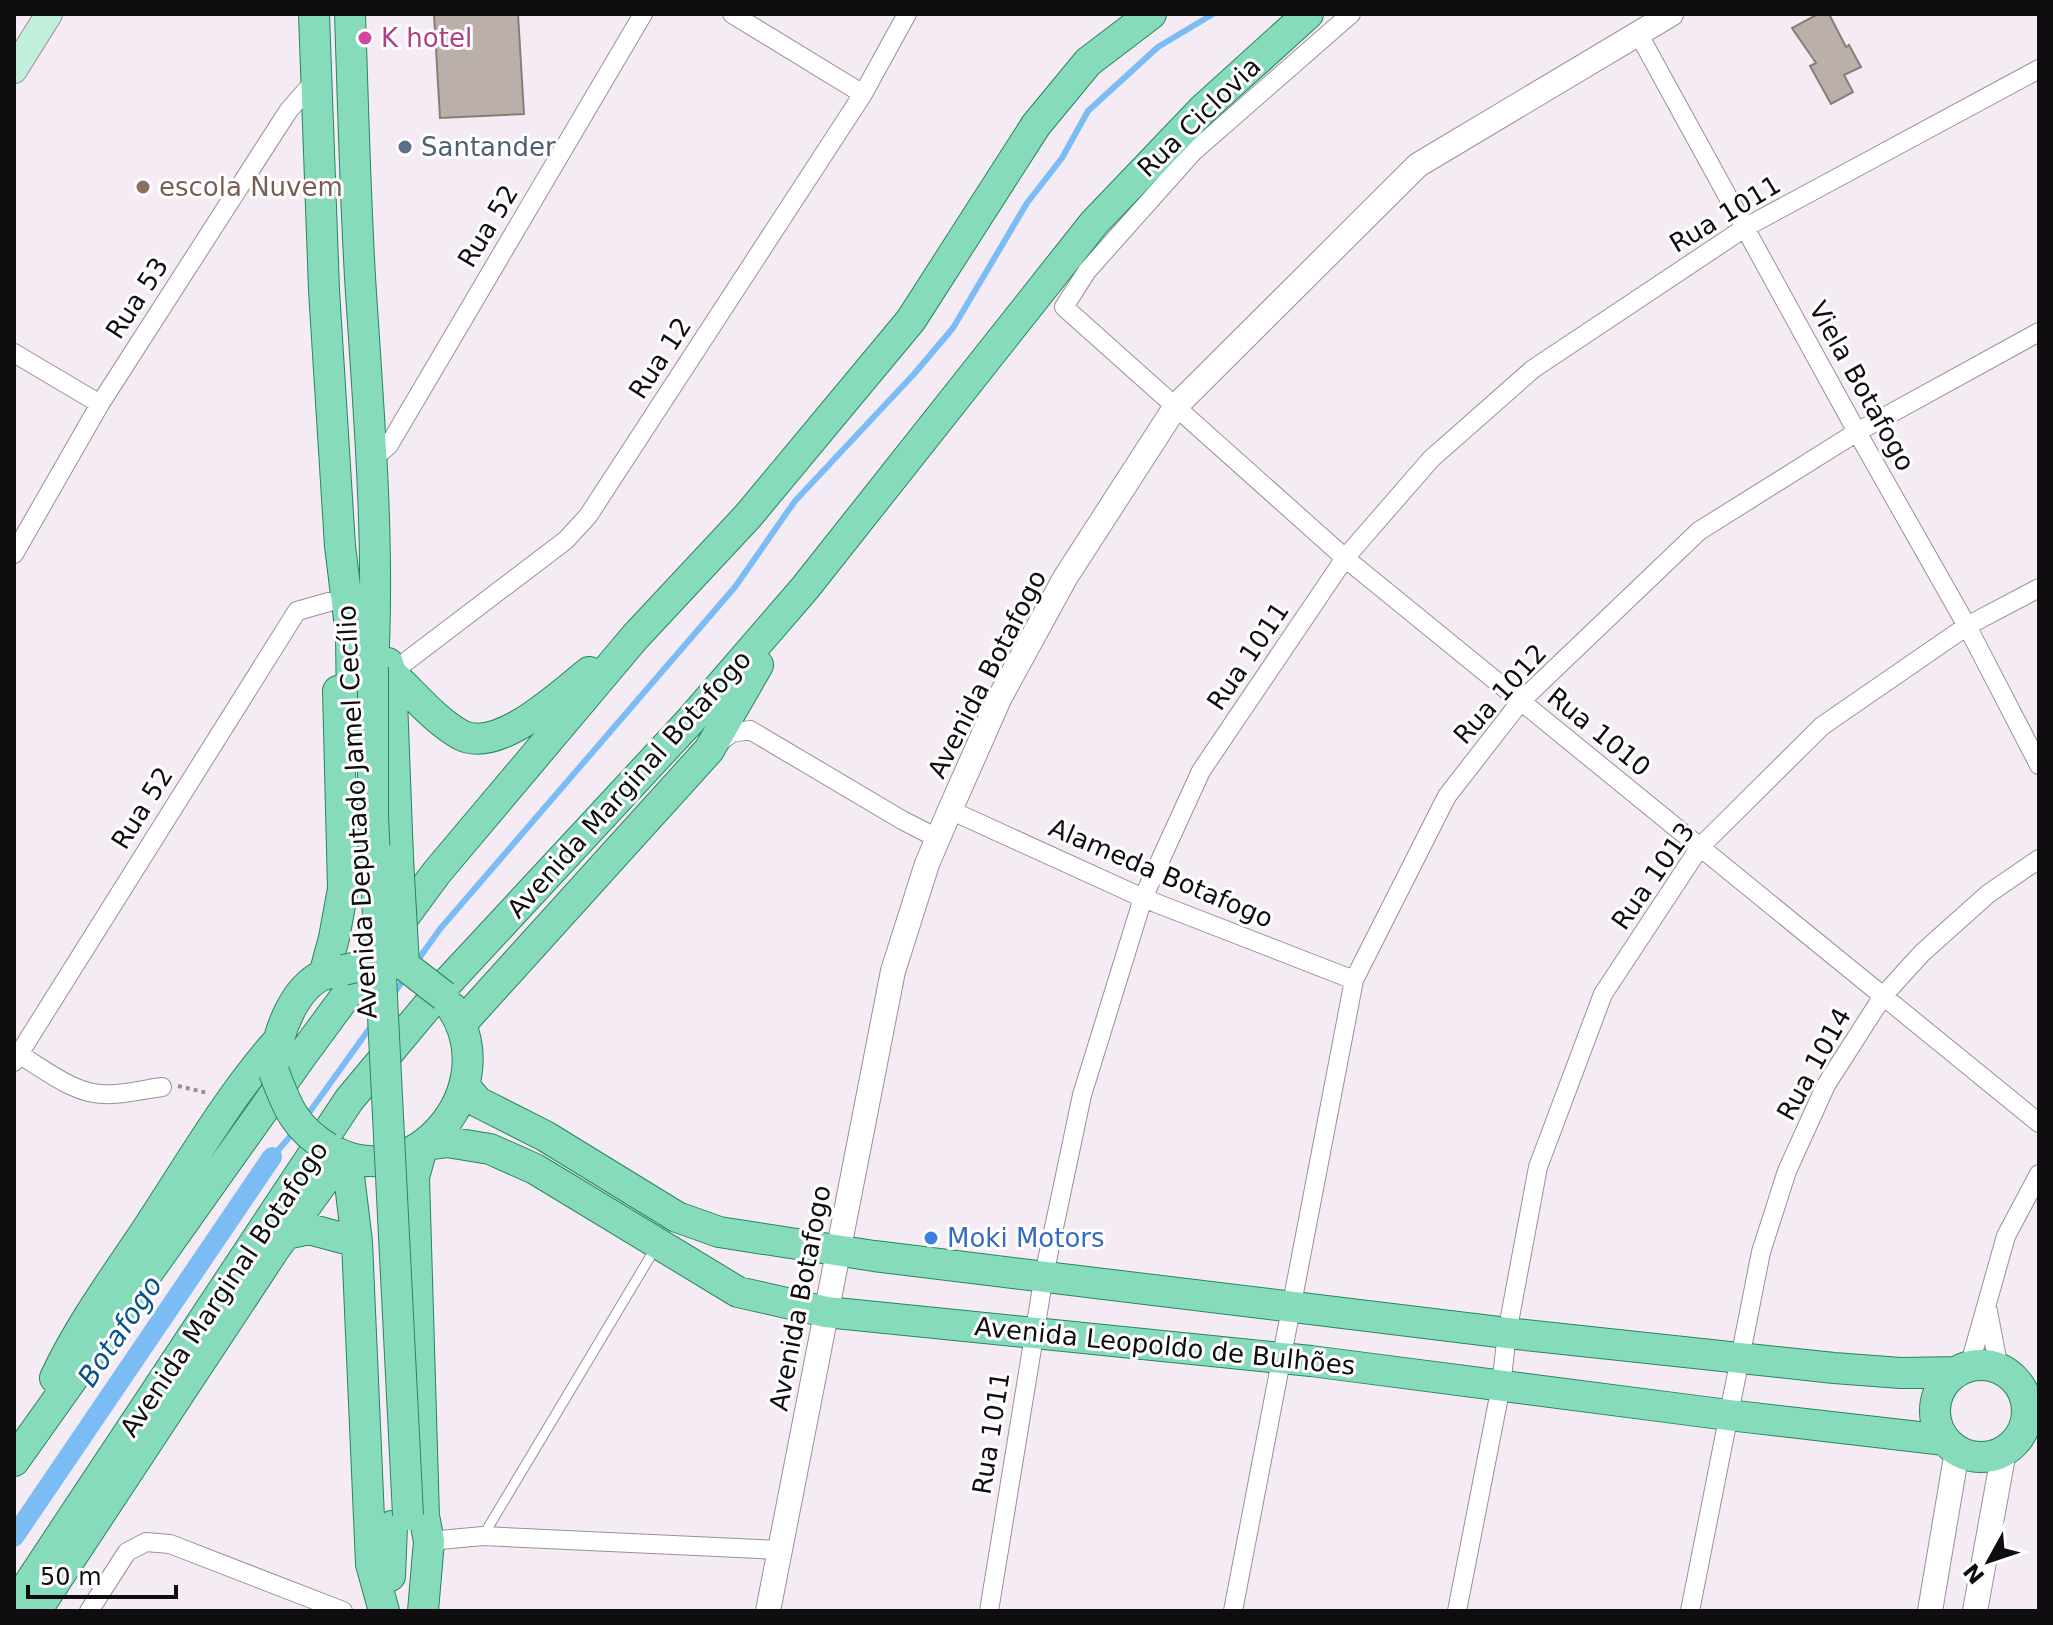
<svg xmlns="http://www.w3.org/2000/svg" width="2053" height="1625" font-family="'DejaVu Sans',sans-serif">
	<rect width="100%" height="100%" fill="#f4ebf5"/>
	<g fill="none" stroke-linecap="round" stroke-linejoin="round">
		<path stroke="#7cbcf5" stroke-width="6" d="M415 964 440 929 735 587 795 501 914 374 953 328 1027 203 1062 158 1088 111 1158 47 1213 14
			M392 996 406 976
			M306 1117 372 1025
			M272 1157 294 1132"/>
		<path stroke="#7cbcf5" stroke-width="20" d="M14 1537 272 1157"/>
	</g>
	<path fill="#baafa9" stroke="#887d77" stroke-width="2" d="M434 14H518L524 114 440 118Z
		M1818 14H1829L1846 47 1849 45 1861 67 1844 75 1853 92 1831 104 1810 66 1816 63 1792 28Z"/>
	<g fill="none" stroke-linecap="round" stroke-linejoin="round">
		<g stroke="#999099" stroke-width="11">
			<path id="service" d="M483 1536 656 1247"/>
		</g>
		<g stroke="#999099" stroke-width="20">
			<path id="minor" d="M732 14 863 94
				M1351 14 1193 152 1087 271 1064 307 1345 558 2039 1123
				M1638 33 1857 432 1967 626 2039 765
				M14 353 100 404
				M372 460 389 445 643 14
				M14 554 100 404 274 133 289 110 317 78
				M391 673 566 540 588 516 863 94 907 14
				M717 744 732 733 750 730 902 820 939 839
				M950 810 1143 898 1354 980
				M20 1055C42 1068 67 1088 93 1093 115 1097 140 1090 162 1087
				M14 1062 297 611 329 602
				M1988 1311 1999 1369
				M1969 1367 2006 1236 2039 1174
				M429 1541 483 1536 780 1550
				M89 1611 127 1552 146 1542 170 1544 343 1611
				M989 1611 1044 1275 1082 1095 1143 898 1201 771 1345 558 1431 459 1533 369 1746 227 2039 69
				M1233 1611 1354 980 1447 796 1521 701 1699 531 1857 432 2039 332
				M1457 1611 1501 1386 1507 1333 1538 1167 1603 994 1700 847 1822 726 1967 626 2039 588
				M1690 1611 1761 1252 1787 1171 1826 1085 1883 996 1922 953 1988 894 2039 859"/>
		</g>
		<g stroke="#999099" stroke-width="26">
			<path id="tertiary" d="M768 1611 893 971 927 864 950 810 1000 697 1065 578 1176 406 1418 165 1671 14
				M1930 1611 1957 1451
				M1975 1611 2004 1451"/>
		</g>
		<g stroke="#999099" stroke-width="28">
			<path id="secondary" d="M14 70 49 14"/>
		</g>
		<g stroke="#288561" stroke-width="32">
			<path id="primary" d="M314 14 324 290 340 546 351 635 352 715
				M350 14C353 102 355 189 360 277 368 406 380 537 373 667
				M388 663 391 673 398 858
				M391 673C413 693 434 720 461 735 499 754 561 694 589 672
				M324 975 334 938 343 889 338 691
				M462 1023 709 750 758 665
				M275 1063C277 1033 294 988 323 975 329 973 336 972 342 971
				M466 1088 478 1102 545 1136 677 1217 719 1232 874 1256 1507 1333 1834 1368 1901 1373 1957 1372
				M330 1149C413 1198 505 1088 452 1008
				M347 1159 357 1242 371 1564 384 1611
				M286 1234 309 1229 357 1242
				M1935 1411a46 46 0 1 1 92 0a46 46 0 1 1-92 0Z
				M55 1378C80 1324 118 1273 151 1223 191 1162 228 1098 276 1043
				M14 1461 303 1054 437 872 635 637 748 516 911 320 1036 125 1088 62 1151 14
				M390 1576 392 1526
				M14 1606 349 1100 445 985 690 721 805 588 1094 223 1203 109 1308 14
				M36 1611 274 1250 326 1178 347 1159
				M423 1611 429 1541 424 1516 414 1177 423 1145 447 1142 490 1149 535 1169 738 1292 826 1312 1311 1361 1728 1415 1945 1440"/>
		</g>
		<path stroke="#979198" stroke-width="4" stroke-dasharray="4 4" stroke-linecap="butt" d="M178 1086 208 1093"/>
		<use href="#service" stroke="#fff" stroke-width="9"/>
		<use href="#minor" stroke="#fff" stroke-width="18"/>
		<use href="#tertiary" stroke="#fff" stroke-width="24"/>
		<use href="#secondary" stroke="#c2eedc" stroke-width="26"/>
		<use href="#primary" stroke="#86dcba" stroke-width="30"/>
		<g stroke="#288561" stroke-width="32" stroke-linecap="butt">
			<path id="primary-bridge" d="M373 667V817L408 1515
				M398 858 404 965
				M344 970 385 960 404 965 444 996
				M274 1072C287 1107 295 1128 328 1148"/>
		</g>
		<use href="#primary-bridge" stroke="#86dcba" stroke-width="30"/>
	</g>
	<circle fill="#d1479c" stroke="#fff" stroke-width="3" cx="365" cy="38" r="8"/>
	<circle fill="#5c6f8a" stroke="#fff" stroke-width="3" cx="405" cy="147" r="8"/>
	<circle fill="#8d6e63" stroke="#fff" stroke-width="3" cx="143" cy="187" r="8"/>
	<circle fill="#3f7fe0" stroke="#fff" stroke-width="3" cx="931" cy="1238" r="8"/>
	<g text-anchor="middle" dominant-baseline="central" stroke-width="6" stroke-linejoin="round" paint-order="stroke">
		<g font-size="26" fill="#b23c85" stroke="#fff" text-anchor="start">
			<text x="381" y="38">K hotel</text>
		</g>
		<g font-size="26" fill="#100d10" stroke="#fff">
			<text transform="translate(1199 117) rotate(-44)">Rua Ciclovia</text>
			<text transform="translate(1725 214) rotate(-31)">Rua 1011</text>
			<text transform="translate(488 226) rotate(-59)">Rua 52</text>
			<text transform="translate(137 298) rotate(-57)">Rua 53</text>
			<text transform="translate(660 358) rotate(-57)">Rua 12</text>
			<text transform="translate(1862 386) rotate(61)">Viela Botafogo</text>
			<text transform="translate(1248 656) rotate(-56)">Rua 1011</text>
			<text transform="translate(987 674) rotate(-63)">Avenida Botafogo</text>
			<text transform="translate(1500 694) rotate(-48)">Rua 1012</text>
			<text transform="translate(1599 732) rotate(39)">Rua 1010</text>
			<text transform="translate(629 784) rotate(-48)">Avenida Marginal Botafogo</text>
			<text transform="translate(142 808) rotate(-58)">Rua 52</text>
			<text transform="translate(357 812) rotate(-93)">Avenida Deputado Jamel Cecílio</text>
			<text transform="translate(1161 873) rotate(23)">Alameda Botafogo</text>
			<text transform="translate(1653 876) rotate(-55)">Rua 1013</text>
			<text transform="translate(1814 1064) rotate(-61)">Rua 1014</text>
			<text transform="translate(224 1289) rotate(-56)">Avenida Marginal Botafogo</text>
			<text transform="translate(800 1298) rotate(-79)">Avenida Botafogo</text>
			<text transform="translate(1165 1346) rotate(6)">Avenida Leopoldo de Bulhões</text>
			<text transform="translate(991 1433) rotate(-81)">Rua 1011</text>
		</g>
		<g font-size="26" fill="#4e5e75" stroke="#fff" text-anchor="start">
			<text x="421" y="147">Santander</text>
		</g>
		<g font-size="26" fill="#785e54" stroke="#fff" text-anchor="start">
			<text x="159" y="187">escola Nuvem</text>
		</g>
		<g font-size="26" fill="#366cbe" stroke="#fff" text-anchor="start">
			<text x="947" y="1238">Moki Motors</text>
		</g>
		<g font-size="28" font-style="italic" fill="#085488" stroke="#fff">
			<text transform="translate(120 1331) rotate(-56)">Botafogo</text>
		</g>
	</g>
	<rect width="2053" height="1625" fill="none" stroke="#100d10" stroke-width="32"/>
	<g transform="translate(1989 1561) rotate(230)" stroke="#ffffff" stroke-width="6" paint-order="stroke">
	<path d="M0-6L14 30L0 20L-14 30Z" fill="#100d10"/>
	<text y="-12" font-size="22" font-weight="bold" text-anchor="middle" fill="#100d10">N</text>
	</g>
	<path d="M28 1585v12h148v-12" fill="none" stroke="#100d10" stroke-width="4"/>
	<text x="40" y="1585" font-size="24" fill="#100d10" stroke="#ffffff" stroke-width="6" paint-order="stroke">50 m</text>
</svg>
